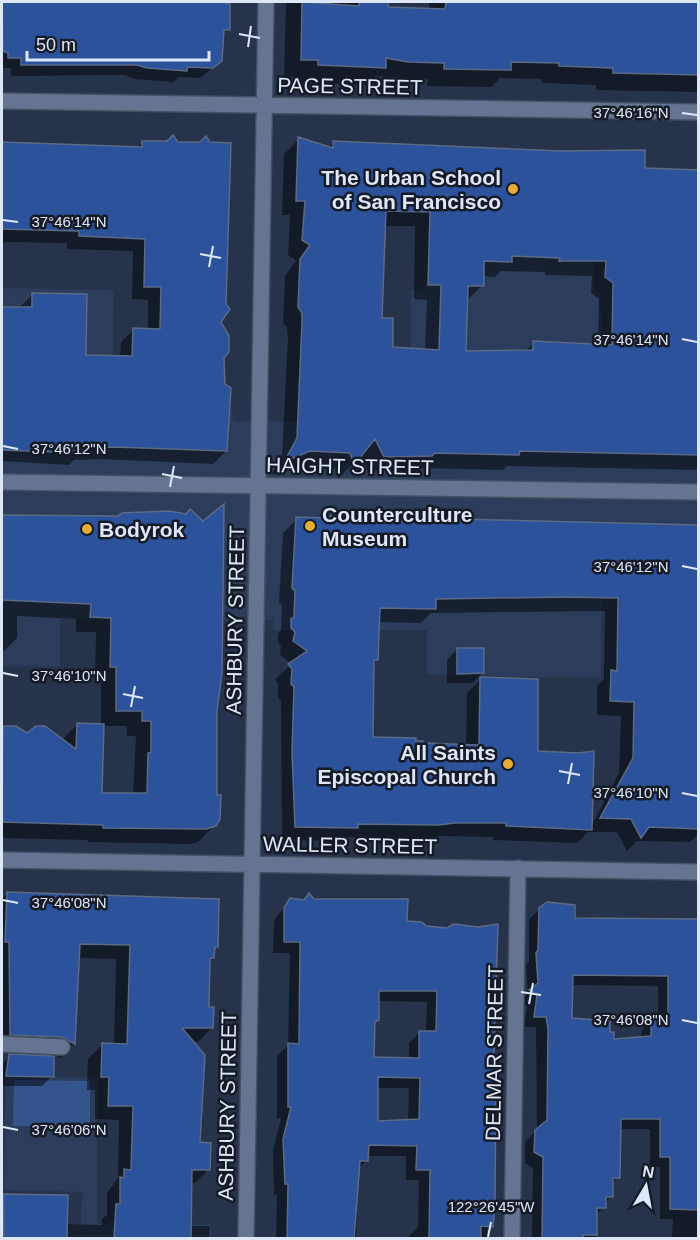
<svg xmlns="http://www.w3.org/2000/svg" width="700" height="1240" font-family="Arial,sans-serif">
	<rect width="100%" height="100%" fill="#26334b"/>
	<path fill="#2c3d5b" d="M431 146 596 152 593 292 600 293 602 344 698 345V595L602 593 601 678 427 675V630H273V620L60 619V667L2 666V288L114 290 112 407 232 410 233 421 409 423 411 290 424 291V284H428Z
		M6 1076 97 1077V1224L211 1225V1238H4L5 1222 81 1224 82 1192 3 1190Z"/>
	<path fill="#34548e" d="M14 1080 90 1081V1127L13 1126Z"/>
	<path fill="#0007" fill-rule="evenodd" d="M2 2H229L228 29 222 35 221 61 200 78 178 77 174 82 135 79 125 75 11 76V68H2Z
		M286 2H386V9L429 10V2H698V92L596 90V85L542 83V79L500 78 492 87 427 86 428 79 376 76 367 85 301 82V77L284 76Z
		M299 139 328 148 333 143 644 169 698 171V470L506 466 503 470 418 468 415 471H368L361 455 338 479 335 468 294 466 271 475 282 455 288 338 287 328 283 323 285 276 296 261 288 255 290 215H282L284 154ZM384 226H415L414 299 427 300 425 351 391 349 380 319ZM501 271 545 272V275L592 276 591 293 599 299 598 346 534 343 525 351 465 352 467 300 483 285V276L495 277Z
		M143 142 220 322 226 451 213 464 100 459 74 460 69 465 2 461V308H19L32 295 84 356 120 357 121 342 134 330H148V300L132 299 133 251 67 249V243L5 242 2 245V146L137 148Z
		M366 516 381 522 698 526V834L690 842 637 841 627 851 617 832H588L577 843 493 840V837L440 836 423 839 347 837 343 841 282 840 281 701 278 698V684L275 679 292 664 280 655 281 647 278 642V634L281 630 282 605 279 602 283 533 297 519ZM605 611 604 679 597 686V715L621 716 619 773 591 827 481 679 467 693 466 746 421 745 371 738 372 664 377 660 378 622 421 623 431 613Z
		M2 517 119 518 216 711 214 826 198 842 189 844 88 842V840L2 838V729L62 740 78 724 101 725V682H95L96 632H76V619L17 616V638L2 653ZM103 726H127V736H136L133 795 101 794Z
		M457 649 483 673 472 683H447V660Z
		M7 894 217 946 208 962 207 1009 212 1028 198 1042H191L199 1144 209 1169 195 1183H190V1226H210L209 1238H2L4 1195 66 1224 102 1225V1219L107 1215V1193L118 1178 119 1120 95 1119V1090H87L88 1059 102 1045H114L116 959 78 958 73 1044 60 1058 48 1051 2 1048V899Z
		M290 900H313L406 923 448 929 493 1055 491 1226 487 1230V1238H407L418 1227 419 1180H406V1156H367V1160L358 1169 356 1238H276L277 1195H274L273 1151 281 1118H277V1056L288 1045 290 953H273L274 920ZM377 1001 427 1002 426 1032H420L409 1043V1060L373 1058V1023ZM376 1088H409L408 1121 376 1123Z
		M540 909 573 919 698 921V1238H672L673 1219H660V1167H650V1129H619L618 1177 611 1184V1196L596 1216V1238H532L533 1168 525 1163V1142L537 1130 536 1027H524L527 1006 520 1001 528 993 526 965 529 962V919ZM571 985 658 986V1019H652L642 1030 641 1038 613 1040 609 1033 571 1019Z
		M10 1056 52 1076 42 1086H2V1064Z"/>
	<path fill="#2b529b" stroke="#5b6a85" stroke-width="1.5" fill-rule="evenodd" d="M2 2H226V4H230V30H224L222 61 213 68 187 67V71L147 68 137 65H21V58H8V53L3 51Z
		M302 2 359 6V2H388V7L445 9 446 2H699V75L613 73V68L559 66V63L511 62V70L444 69V63L408 62 386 58V68L318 65V60H301Z
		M173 135 178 142H200L206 136 210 142 231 143 226 304 230 309 221 322 229 336V352L224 358 225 384 231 388 227 451 114 447 84 448 83 453 2 450V307H32V293L87 294 86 355 132 356 133 328 160 329 161 287H144L145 239 79 236V231L2 229V142L142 147V141H167Z
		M298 137 333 148V141L560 151 645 150V168L699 170V455L520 451 519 455 435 453 432 456 384 457 375 439 354 465 350 453 310 451 284 462 297 438 302 322V313L298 307 300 259 310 245 302 240 305 201H296ZM386 211 430 212 428 285H441L439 350 393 347V318H382ZM512 256 560 258 559 261H606L605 277 613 283 612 345 533 341V350L466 351 468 286H484V261L512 262Z
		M224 504 222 673 217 711V795H221L220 819 216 826 206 829 103 828V825L2 822 3 726H16L27 733 36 726H45L76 749 77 723 104 724 102 793H147L148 753 151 752V721H142V711H116V667H110L111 618 90 617 91 604 2 600V515L118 516 122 513 169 511 186 514 190 509 203 521Z
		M332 515H378L382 521 438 522 455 519 699 525V829L649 827 641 838 631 819 600 818 633 758 634 702 610 701 611 670 617 671 618 598 566 597 436 599V609L380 608 378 660H374L373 737 416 738V741H423V743L479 745 480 677 538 679V751L578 753 594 751 592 830 506 826V823H455L438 825 358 824V828L295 827 292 752 294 687 291 684 292 669 288 664 307 651 293 641 295 632 291 628V619L294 617 295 591 292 588 296 517 329 518Z
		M457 648H484V673L457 674Z
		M7 892 219 899 218 947H215L214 958H210L209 1007H214L213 1028H182L205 1055 200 1142 211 1143 210 1170H192L191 1239H114L116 1204H120V1177L124 1178V1169L131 1170 133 1106H108L109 1077H101L102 1043 127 1044 130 945 80 944 75 1044 62 1037 10 1035 9 942H5Z
		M309 893 314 899H408L407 921 422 922 426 926 447 928 454 924 478 927 498 924 494 1055 496 1064 501 1069 496 1073 495 1201 493 1227 481 1226V1239H429L430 1170H416L417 1146 369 1145 368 1161H360L354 1239H287L288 1184H285L283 1139 291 1107H288V1043L299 1044 300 942H284V908L290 898 304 900ZM379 991H437L436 1031H419V1058L374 1057 375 1022 379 1020ZM378 1077 420 1078 419 1119 378 1121Z
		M547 902 575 905V918L699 919V1210L670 1209V1157H660V1119H621L620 1178H613V1197H606V1208H597V1235H583V1239H542L543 1157 534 1152 535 1130 547 1120 548 1029 546 1017H534L537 995 529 990 538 983 536 953 538 950 539 908ZM573 975 668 976V1018H651V1036L614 1039V1032H610V1021L572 1018Z
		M9 1054 54 1056V1077L6 1076Z
		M3 1194 68 1195 67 1239H4Z"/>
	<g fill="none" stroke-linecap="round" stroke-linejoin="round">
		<g stroke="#444f64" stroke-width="18">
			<path id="minor" d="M2 101 698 112
				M2 482 698 492
				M2 860 698 872
				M2 1044 62 1047
				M246 1238 266 2
				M512 1238 518 868"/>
		</g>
		<use href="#minor" stroke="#657490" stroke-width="15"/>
	</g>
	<path fill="none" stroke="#dee7f7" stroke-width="2" d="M239 34 260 38M248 47 251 26M682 113 697 115M3 220 18 222M200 254 221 258M209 267 213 246M682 339 697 342M3 446 18 449M162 474 182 478M170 487 174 466M682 566 697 569M3 673 18 676M123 694 143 698M131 707 135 686M559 771 580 775M568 784 572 763M682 793 697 796M3 900 18 903M521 992 541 995M529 1004 533 983M682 1020 697 1023M3 1127 18 1130M488 1237 491 1222"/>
	<g fill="#e5ad36" stroke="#151b26" stroke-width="2">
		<circle cx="513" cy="189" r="6"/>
		<circle cx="310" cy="526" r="6"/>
		<circle cx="87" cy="529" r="6"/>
		<circle cx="508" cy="764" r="6"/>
	</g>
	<g text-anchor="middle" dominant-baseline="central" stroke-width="5" stroke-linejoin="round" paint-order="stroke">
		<g font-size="21" fill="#dee7f7" stroke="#151b26">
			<text transform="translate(350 86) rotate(1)">PAGE STREET</text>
			<text transform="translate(350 466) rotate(1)">HAIGHT STREET</text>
			<text transform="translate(235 620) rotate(-89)">ASHBURY STREET</text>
			<text transform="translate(350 845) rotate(1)">WALLER STREET</text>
			<text transform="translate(494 1053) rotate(-89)">DELMAR STREET</text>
			<text transform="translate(227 1106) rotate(-89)">ASHBURY STREET</text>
		</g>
		<g font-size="21" font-weight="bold" fill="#dee7f7" stroke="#151b26" text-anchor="end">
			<text x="501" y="177">The Urban School<tspan x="501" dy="24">of San Francisco</tspan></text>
			<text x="322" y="514" text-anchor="start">Counterculture<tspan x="322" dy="24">Museum</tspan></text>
			<text x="99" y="529" text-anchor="start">Bodyrok</text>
			<text x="496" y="752">All Saints<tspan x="496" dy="24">Episcopal Church</tspan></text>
		</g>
	</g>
	<g font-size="15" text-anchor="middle" fill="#dee7f7" stroke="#151b26" stroke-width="5" stroke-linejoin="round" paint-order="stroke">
		<text x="631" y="118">37°46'16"N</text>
		<text x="69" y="227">37°46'14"N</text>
		<text x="631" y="345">37°46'14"N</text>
		<text x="69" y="454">37°46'12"N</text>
		<text x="631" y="572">37°46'12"N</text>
		<text x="69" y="681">37°46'10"N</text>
		<text x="631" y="798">37°46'10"N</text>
		<text x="69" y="908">37°46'08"N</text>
		<text x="631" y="1025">37°46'08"N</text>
		<text x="69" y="1135">37°46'06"N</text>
		<text x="491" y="1212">122°26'45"W</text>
	</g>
	<rect width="700" height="1240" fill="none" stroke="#dee7f7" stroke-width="6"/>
	<g transform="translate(646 1186) rotate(10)" stroke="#151b26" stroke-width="4.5" paint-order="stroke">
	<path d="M0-4.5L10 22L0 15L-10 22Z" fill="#dee7f7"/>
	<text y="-9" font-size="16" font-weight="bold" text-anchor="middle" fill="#dee7f7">N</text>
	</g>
	<path d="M27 51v9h182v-9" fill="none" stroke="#dee7f7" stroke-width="3"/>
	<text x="36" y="51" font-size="18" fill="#dee7f7" stroke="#151b26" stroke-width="4.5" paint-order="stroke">50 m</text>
</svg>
